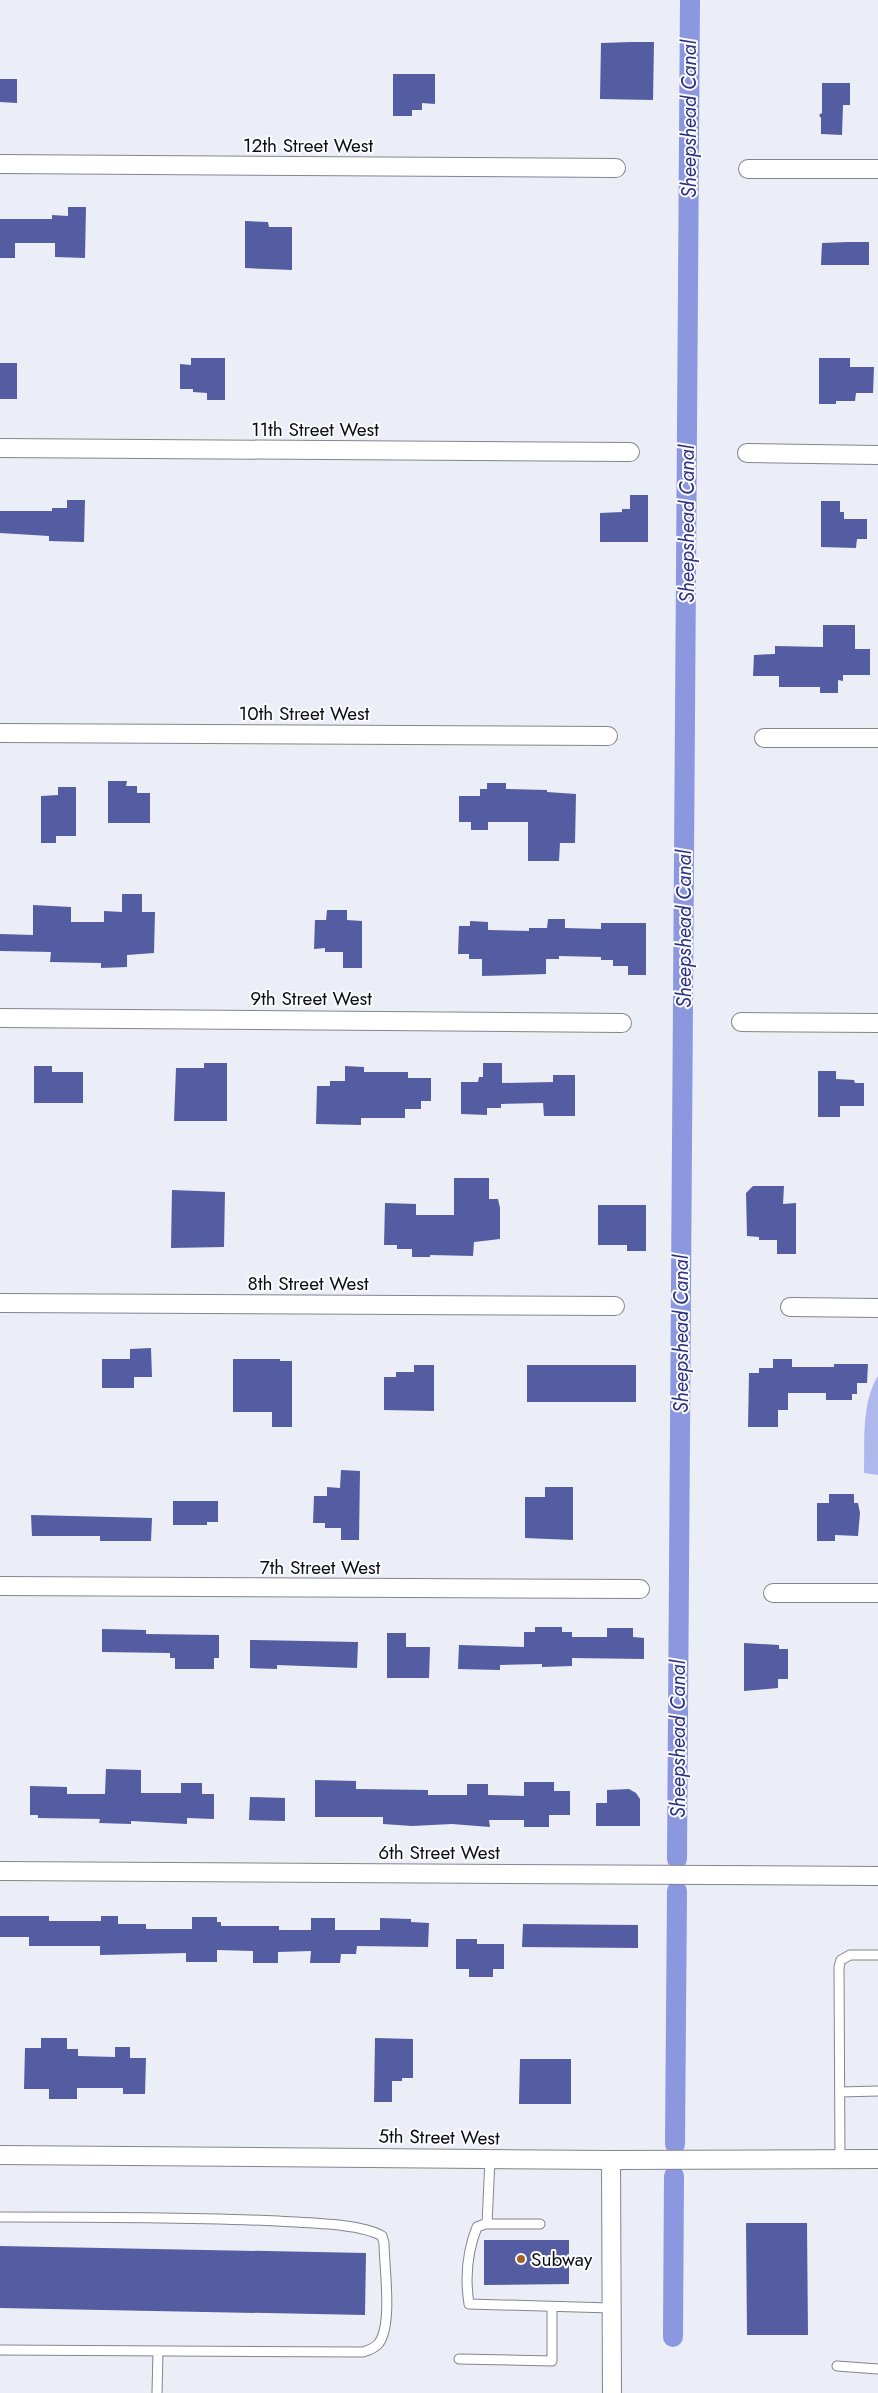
<svg xmlns="http://www.w3.org/2000/svg" width="878" height="2393" font-family="Jost,sans-serif">
	<rect width="100%" height="100%" fill="#ebedf7"/>
	<path fill="#aeb8ed" d="M878 1376V1475L864 1473C865 1442 861 1403 878 1376Z"/>
	<g fill="none" stroke-linecap="round" stroke-linejoin="round">
		<path stroke="#8b97df" stroke-width="20" d="M677 1859 690 0
			M675 2144 677 1891
			M673 2337 674 2176"/>
	</g>
	<path fill="#545da1" d="M631 42H654L653 100 600 99 601 43Z
		M393 74H435V104L422 103V110H412V116H393Z
		M0 79H17V103L0 102Z
		M822 83H850V105H843L842 135 821 134V118L819 115 822 113Z
		M68 207H86L85 258 55 257V243H15V258H0V219H52V215L68 216Z
		M245 221 268 222 269 227H292V270L245 268Z
		M848 242H869V265H821L822 243Z
		M191 358H225V400H207V393L193 392V389H180V364L191 365Z
		M819 358H850V367H874L873 393H856L855 401H836V404H819Z
		M0 363H17V399H0Z
		M630 495H648V542H600V513L622 512V509H630Z
		M67 500H85L84 542 49 541V536L0 533V511H52V508H67Z
		M821 501H840V512H844V519H867V539H857L856 548 821 547Z
		M823 625H855V649H870V675H843V681L838 680V693H820V687H779V676H753L754 655 775 654V646L823 647Z
		M108 781H127L126 786H137V793H150V823H108Z
		M487 783H506V789L547 790V792L576 794 575 843H560L559 861H528V822H488V830H471V822H459V796H480V789H487Z
		M58 787H76V836H56V843H41V796L58 795Z
		M122 894H142V912H155L154 953 127 955V967L101 968V963L50 962 51 952 0 951V934L33 935V905L71 907V922H104V911L122 912Z
		M327 910H347V920L362 921V968H343V952H325V948L314 949 315 920H326Z
		M548 919H565V928L601 929V923H646V975H628V966H613V960H601V957L559 956V959H546V974L482 976V959H469V954H458L459 926H470V921L488 922V930L529 931V928H547Z
		M204 1063H227V1121H174L176 1068H204Z
		M483 1063H502V1083L553 1082V1075H575V1116H544L543 1103 501 1104V1108H487V1115L461 1114V1082H478L479 1077H483Z
		M34 1066H52V1072H83V1103H34Z
		M345 1066 364 1067V1072H408V1078H431V1101H421V1109H405V1118H361V1125L316 1124 317 1086H330V1081H345Z
		M818 1071H836V1079L854 1080 855 1083H864V1106H840V1117H818Z
		M454 1178H489V1199H498L500 1208V1239L474 1242 473 1256 430 1255V1257H412V1249H397V1245H384L385 1203 416 1204V1215H454Z
		M753 1186H784L783 1204 796 1203V1254H777V1240H759V1237L747 1236 746 1193Z
		M172 1190 225 1192 224 1247 171 1248Z
		M598 1205H646V1251H627V1245H598Z
		M151 1348 152 1377H134V1388H102V1359H130V1349Z
		M233 1359H280V1361H292V1427H272V1412H233Z
		M773 1359H792V1367H834V1364H868L867 1383H857V1394H852V1400H826V1393H788V1410H778V1427H748L749 1373H759V1368H773Z
		M414 1365H434V1411L384 1410V1377H396V1372H414Z
		M527 1365H636V1402H527Z
		M341 1470 360 1471 359 1540H341V1528H325V1523H313L314 1496H327V1487L340 1488Z
		M545 1487H573V1540L525 1538V1497H545Z
		M829 1494H854V1503H858L860 1513 858 1536 835 1535V1541H817V1503H829Z
		M173 1501H218V1522H207V1525H173Z
		M31 1515 152 1518 151 1541H100V1536H32Z
		M535 1627H562V1632H572V1637H607V1628H633V1637L644 1638V1659L572 1658V1666L542 1667V1664L500 1665V1670L458 1669 459 1645 524 1647V1632H535Z
		M102 1629 146 1630V1634L219 1635V1658H214V1669H175V1658H170V1653L102 1652Z
		M387 1633H406V1647H430L429 1678H387Z
		M250 1640 358 1642 357 1668 277 1665V1669L250 1668Z
		M744 1643 779 1645V1649H788V1679H778V1688L744 1691Z
		M106 1769 141 1770V1793H181V1783H202V1794H214V1819L187 1818V1824L131 1821V1824L99 1823 100 1819 38 1818V1815H30V1786L67 1787V1794H105Z
		M315 1780 356 1781V1789L428 1790V1795H467V1784H488V1795L524 1796V1782H554V1791H570V1815H549V1827H524V1820H489L490 1827 452 1824 412 1826 383 1824V1817H315Z
		M607 1790 629 1789 636 1793 640 1799V1826H596V1803H607Z
		M250 1797 285 1798V1821L249 1820Z
		M0 1916H49V1921H101V1916H118V1924H146V1929H192V1917H217V1922H221V1926H279V1930H311V1918H335V1930H380V1918L411 1919V1922L429 1923 428 1947 357 1946 356 1954H341L340 1963H310L311 1951 278 1952V1963H253V1951L217 1950V1962H186V1953L100 1955V1946H29V1937H0Z
		M523 1924 638 1925V1948L522 1947Z
		M456 1939H477V1944H504V1969H493V1977H469V1969H456Z
		M41 2038H67V2049H78V2056L115 2057V2047H130V2058H146L145 2094H123V2088H77V2099H49V2089H24L25 2048H41Z
		M375 2038 413 2039V2078H402V2081H392V2102H374Z
		M520 2059H571V2104H519Z
		M746 2223H807L808 2335H747Z
		M484 2240H569V2284L484 2285Z
		M0 2246 366 2253 365 2315 0 2308Z"/>
	<g fill="none" stroke-linecap="round" stroke-linejoin="round">
		<g stroke="#83858e" stroke-width="11">
			<path id="lane" d="M840 2092 878 2091
				M840 2160 839 1967 841 1960 850 1955H878
				M0 2217C93 2217 185 2217 278 2221 306 2223 359 2223 382 2236L384 2243C384 2267 393 2323 379 2343 374 2349 369 2350 363 2352L0 2350
				M487 2224 490 2159
				M540 2224H485L477 2227C467 2252 465 2278 469 2304L611 2308
				M459 2359 552 2361V2307
				M837 2366 878 2369
				M157 2393 158 2351"/>
		</g>
		<g stroke="#83858e" stroke-width="20">
			<path id="street" d="M0 164 616 168
				M748 169H878
				M0 448 630 452
				M747 453 878 455
				M0 733 608 736
				M764 738H878
				M0 1018 622 1023
				M741 1022 878 1023
				M0 1303 615 1306
				M790 1307 878 1308
				M0 1586 640 1589
				M773 1593H878
				M0 1871 878 1876
				M0 2155 611 2160 878 2159
				M611 2160 612 2393"/>
		</g>
		<use href="#lane" stroke="#fff" stroke-width="9"/>
		<use href="#street" stroke="#fff" stroke-width="18"/>
	</g>
	<circle fill="#a2632b" stroke="#fafbff" stroke-width="2" cx="521" cy="2259" r="5"/>
	<g text-anchor="middle" dominant-baseline="central" stroke-width="4" stroke-linejoin="round" paint-order="stroke">
		<g font-size="19" fill="#0d0e11" stroke="#fafbff">
			<text x="308" y="145">12th Street West</text>
			<text x="315" y="429">11th Street West</text>
			<text x="304" y="713">10th Street West</text>
			<text x="311" y="998">9th Street West</text>
			<text x="308" y="1283">8th Street West</text>
			<text x="320" y="1567">7th Street West</text>
			<text x="439" y="1852">6th Street West</text>
			<text transform="translate(439 2137) rotate(1)">5th Street West</text>
		</g>
		<g font-size="19" fill="#0d0e11" stroke="#fafbff" text-anchor="start">
			<text x="531" y="2259">Subway</text>
		</g>
		<g font-size="20" font-style="italic" fill="#2d2f83" stroke="#fafbff">
			<text transform="translate(689 119) rotate(-90)">Sheepshead Canal</text>
			<text transform="translate(687 524) rotate(-90)">Sheepshead Canal</text>
			<text transform="translate(684 929) rotate(-90)">Sheepshead Canal</text>
			<text transform="translate(681 1334) rotate(-90)">Sheepshead Canal</text>
			<text transform="translate(678 1739) rotate(-90)">Sheepshead Canal</text>
		</g>
	</g>
</svg>
